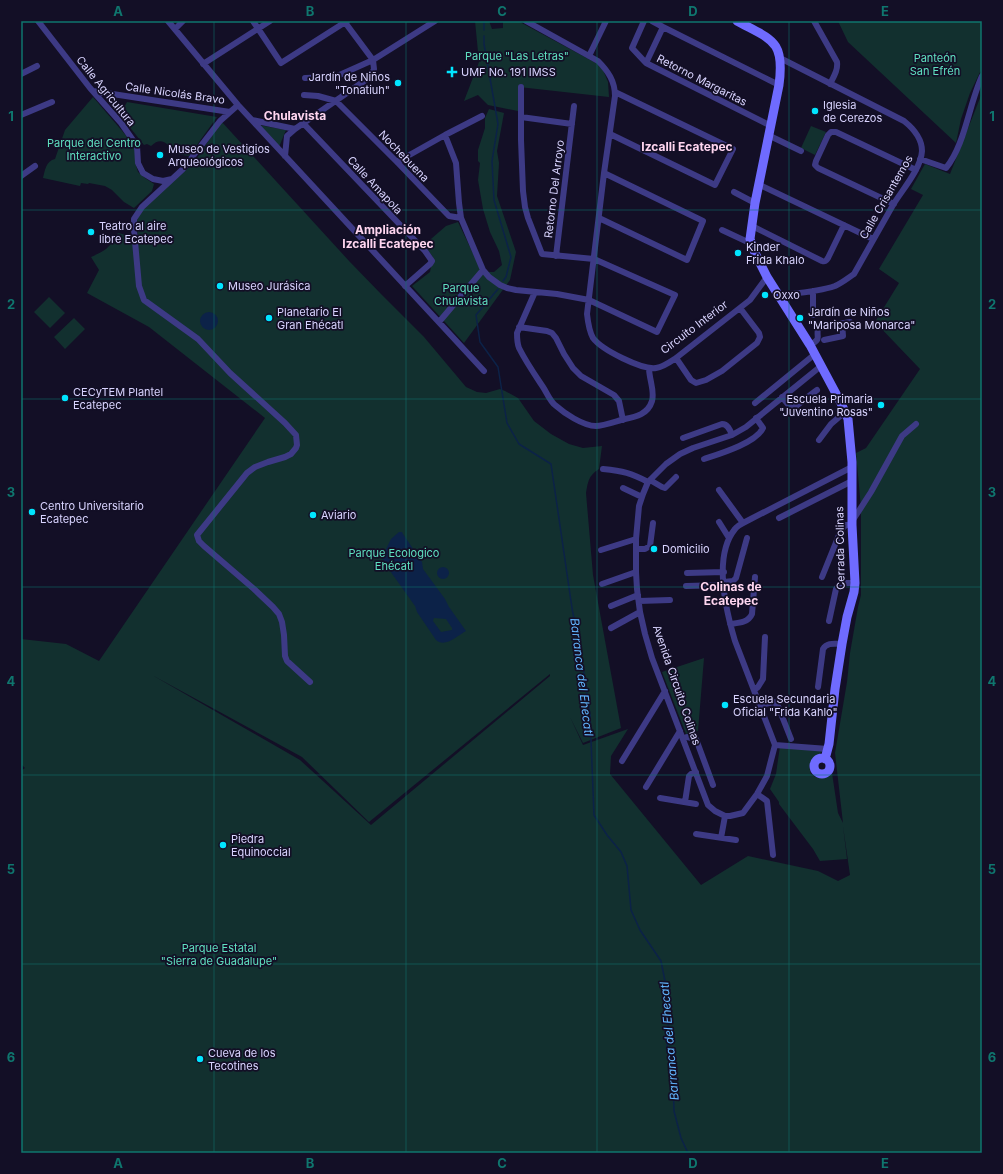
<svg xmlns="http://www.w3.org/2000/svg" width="1003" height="1174" font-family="Inter,sans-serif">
	<rect width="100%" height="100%" fill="#130f26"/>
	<path fill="#12302f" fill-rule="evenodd" d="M475 21H489L492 29 503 28V21H518L596 63 603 70 608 82 609 97 519 87 518 111 488 105 478 95 464 101 479 62Z
		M838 21H982V68L970 93 961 119 956 143 848 42Z
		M982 93V1153H21V771L25 768 21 764V639L66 644 99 661 265 418 149 327 87 293 99 270 91 257C107 250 109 248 118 233L131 236 139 240C138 234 136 228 137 221 141 203 179 179 192 164 202 153 212 134 221 121L350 262 382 295 424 337 466 387 477 392 486 393 500 389 505 391 518 398 534 421 551 434 569 444 583 448 602 446 599 469C588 476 588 482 586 493L593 575 621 728 583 743 570 717 583 745 628 729 611 756 610 774 701 885 748 856 818 871 838 881 850 875 843 826 847 859 820 861 813 849 779 804V802L770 789 776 774 780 746 824 750C816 758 806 760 811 774 818 780 825 779 832 773L838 813 843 823 835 753 847 682 850 653 858 607 861 595V508L856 453 866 448 920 369 875 322 899 283 879 269 923 195 911 189 925 164 950 174ZM550 674V676L371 825 300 760 152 675 302 757 369 822Z
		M93 97 135 146V162L138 172 145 178 154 184 152 191 134 208 124 202 112 190 105 186 89 183 88 184 81 183 80 186 43 178C45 170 46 161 55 159L65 130Z
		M127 102 217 117 189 156C185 155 179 155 176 153 168 145 162 135 151 146L147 144 144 145 120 115Z
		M489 109 504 113 497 151 499 163 497 196 516 252 510 280 464 343 412 286 430 272 433 257 424 245 446 226 458 222 482 272H494L502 265 499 251 490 232 483 209 478 180 480 163 478 161V150L485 128V118Z
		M259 125 286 130 279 147Z
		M811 126 826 132 815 155 801 148Z
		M49 297 65 313 50 328 34 312Z
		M74 318 85 329 65 349 54 337Z
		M704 658 698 731 686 734 662 672Z"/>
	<path fill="#0c2248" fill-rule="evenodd" d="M200 321a9 9 0 1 1 18 0a9 9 0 1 1-18 0Z
		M399 532H402L403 534 422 562 423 569 445 599 449 607 466 631C457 636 445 648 436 640L417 612 415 606 383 561 382 557 391 539ZM434 618 446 619 452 628V630L441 632 433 621Z
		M437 573a6 6 0 1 1 12 0a6 6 0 1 1-12 0Z"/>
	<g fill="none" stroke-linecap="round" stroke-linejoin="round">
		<path stroke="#0c2248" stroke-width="1.5" d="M484 21V30
			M484 36V44L498 124 492 161 494 200 511 257 506 277 503 281
			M498 289 476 315 480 342 498 367 507 423 519 444 551 464 572 608 583 667 590 715 594 815 607 835 621 852 627 866 631 910 640 930 661 961 666 986 669 1008 667 1048 673 1072 674 1111 681 1138 688 1153"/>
		<path stroke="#3d3a85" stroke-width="6" d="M38 21 90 88 121 123 137 146 138 163 143 173 153 179 163 181 172 179
			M168 21 238 105 484 371
			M253 21 281 63 347 21
			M344 21 373 60
			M526 21 598 61C608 71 615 81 615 96L604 173 587 314C588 323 589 331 593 338 602 350 642 370 656 368 663 367 670 362 676 358L750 300 767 277
			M644 21 632 48 646 63 771 126
			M652 21 663 27 779 85
			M814 21 837 62C838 70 834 76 830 84
			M175 29 183 21
			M589 56 606 21
			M646 63 663 27
			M203 64 270 21
			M21 74 37 66
			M305 78 335 77 373 60 435 21
			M93 91 230 112
			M304 95 318 96 336 101 397 162 449 216 461 218
			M238 105 220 121 183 169 142 207 134 219V230L139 286 144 300 198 339 230 373 285 423 296 435 297 445 296 448 291 454 285 457 268 462 255 467 247 473 197 535 199 541 204 546 254 589 273 607 279 614 282 622 284 635 285 656 287 661 310 682
			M21 115 52 102
			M521 117 572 124
			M252 120 295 129
			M303 123 425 251 432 261 430 264 405 286
			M610 134 715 185 733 149 615 92
			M445 135 456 163 459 203 461 218 483 270 489 277 500 285 507 288 516 290 557 294 589 300 657 332 675 295 594 259 542 254 528 218 525 207 523 191 521 140V87
			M770 136 801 151
			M285 156 287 136 295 129 370 77 374 69 373 60
			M920 159 946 168C965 145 969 104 982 76
			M397 162 445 135 482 116
			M21 176 35 166
			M760 185 873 239
			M734 192 755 203
			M894 204 818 168 815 165 816 161 828 135 831 132H836L916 170
			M599 218 687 260 703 221 604 173
			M752 226 822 261C825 262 826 261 828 258L844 225
			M722 230 752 244
			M556 256 574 106
			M813 291V315
			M535 292 517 333C517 338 517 343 519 348 526 362 535 375 543 387 547 393 550 401 555 405 564 413 583 426 596 426 603 426 617 421 625 419 636 417 648 414 652 401 655 391 649 379 649 368
			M779 295C797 293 818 292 835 286 842 283 848 278 854 274 867 251 880 228 893 205 902 190 921 169 922 151 922 138 914 129 904 121L780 58
			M439 322 483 270
			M519 327 547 331 552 333 556 338 564 354 573 368 581 376 614 395 619 401 623 420
			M824 340 843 336 842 323
			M810 345C822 338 816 339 818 328L850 322
			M676 358 691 380 696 383 706 380 722 371 757 343 760 337 759 333 740 308
			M821 366 746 427 732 435 693 448 680 454 666 464 648 482 643 494 639 506 636 539V572L637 589 640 612 645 634 652 658 708 805 715 811 725 816H730L743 813 757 794 767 776 775 745 735 641C726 611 713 556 735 529 737 526 741 524 745 522L852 467
			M782 397 792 409 817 390
			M755 403 815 354
			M683 438 722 424C728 424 730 430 732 435
			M819 440 831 424 845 412
			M704 459C719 454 756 443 763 428L756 418
			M603 469C623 471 631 473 648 482
			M650 480 662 487 665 488 676 477
			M623 488 642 497
			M719 490 743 523
			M779 518 852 481
			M853 520 871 492 902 436 916 424
			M719 522 729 538
			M636 549H645L650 546 653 523
			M601 550 636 539
			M687 573 724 572
			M822 577 841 530 846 525H852
			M724 582 733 581 736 578 747 538
			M602 584 636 572
			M686 586 724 585
			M639 601 670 600
			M611 606 638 595
			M829 621 836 589 839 585 844 583H855
			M730 624C738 623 748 623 752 614L755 577
			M611 628 640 612
			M818 687 823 649C827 642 835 644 842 644
			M754 690 758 687 763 679 765 637
			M760 705 774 702 778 706 791 739
			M683 739 687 737 696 739 713 785
			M775 745 828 749
			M622 761 665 691
			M646 787 680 731
			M757 794 767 801 773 855
			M660 798 696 804
			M685 802 689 776 691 774 696 772
			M696 834 736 840
			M721 838 725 816"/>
		<path stroke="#6f6bff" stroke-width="9" d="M737 21C772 40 785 40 779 85L755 203 750 239 755 253 767 277 810 345 841 403 848 419 852 462V525L855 583 854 592 847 617 842 644 835 689 829 744 825 759
			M814 766a8 8 0 1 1 16 0a8 8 0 1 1-16 0Z"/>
	</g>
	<path fill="none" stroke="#0f766e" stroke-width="1" stroke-opacity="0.55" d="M214 21V1153M406 21V1153M597 21V1153M789 21V1153M21 210H982M21 399H982M21 587H982M21 775H982M21 964H982"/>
	<g fill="#00e5ff" stroke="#130f26" stroke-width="1.5">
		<path d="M450 66h4v4h4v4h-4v4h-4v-4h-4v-4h4z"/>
		<circle cx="398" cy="83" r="4"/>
		<circle cx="815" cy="111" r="4"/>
		<circle cx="160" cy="155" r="4"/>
		<circle cx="91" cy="232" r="4"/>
		<circle cx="738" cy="253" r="4"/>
		<circle cx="220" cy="286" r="4"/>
		<circle cx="765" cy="295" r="4"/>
		<circle cx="269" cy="318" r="4"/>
		<circle cx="800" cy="318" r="4"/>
		<circle cx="65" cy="398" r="4"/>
		<circle cx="881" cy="405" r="4"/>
		<circle cx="32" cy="512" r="4"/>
		<circle cx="313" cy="515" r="4"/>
		<circle cx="654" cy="549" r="4"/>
		<circle cx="725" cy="705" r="4"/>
		<circle cx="223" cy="845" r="4"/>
		<circle cx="200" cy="1059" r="4"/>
	</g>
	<g text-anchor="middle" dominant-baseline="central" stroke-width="3.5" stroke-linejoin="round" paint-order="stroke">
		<g font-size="11" fill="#5fe0c0" stroke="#130f26">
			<text x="517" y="56">Parque "Las Letras"</text>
			<text x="935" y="58">Panteón<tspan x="935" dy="13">San Efrén</tspan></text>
			<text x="94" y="143">Parque del Centro<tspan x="94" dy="13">Interactivo</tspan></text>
			<text x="461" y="288">Parque<tspan x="461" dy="13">Chulavista</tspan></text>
			<text x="394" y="553">Parque Ecologico<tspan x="394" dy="13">Ehécatl</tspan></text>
			<text x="219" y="948">Parque Estatal<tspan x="219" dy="13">"Sierra de Guadalupe"</tspan></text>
		</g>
		<g font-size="11" fill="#d9d4ff" stroke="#130f26" text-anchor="start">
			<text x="461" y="72">UMF No. 191 IMSS</text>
			<text x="390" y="77" text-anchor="end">Jardín de Niños<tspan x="390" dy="13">"Tonatiuh"</tspan></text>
			<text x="823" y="105">Iglesia<tspan x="823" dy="13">de Cerezos</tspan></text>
			<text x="168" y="149">Museo de Vestigios<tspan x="168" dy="13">Arqueológicos</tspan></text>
			<text x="99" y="226">Teatro al aire<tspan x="99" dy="13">libre Ecatepec</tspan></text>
			<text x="746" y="247">Kinder<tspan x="746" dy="13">Frida Khalo</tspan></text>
			<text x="228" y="286">Museo Jurásica</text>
			<text x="773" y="295">Oxxo</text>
			<text x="277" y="312">Planetario El<tspan x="277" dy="13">Gran Ehécatl</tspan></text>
			<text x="808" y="312">Jardín de Niños<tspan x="808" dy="13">"Mariposa Monarca"</tspan></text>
			<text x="73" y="392">CECyTEM Plantel<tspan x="73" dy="13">Ecatepec</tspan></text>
			<text x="873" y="399" text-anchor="end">Escuela Primaria<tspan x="873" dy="13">"Juventino Rosas"</tspan></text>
			<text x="40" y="506">Centro Universitario<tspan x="40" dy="13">Ecatepec</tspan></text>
			<text x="321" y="515">Aviario</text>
			<text x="662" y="549">Domicilio</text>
			<text x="733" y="699">Escuela Secundaria<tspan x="733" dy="13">Oficial "Frida Kahlo"</tspan></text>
			<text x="231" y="839">Piedra<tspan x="231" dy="13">Equinoccial</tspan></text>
			<text x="208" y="1053">Cueva de los<tspan x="208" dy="13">Tecotines</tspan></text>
		</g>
		<g font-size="11" fill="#d9d4ff" stroke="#130f26">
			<text transform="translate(702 80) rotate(27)">Retorno Margaritas</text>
			<text transform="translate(106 91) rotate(51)">Calle Agricultura</text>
			<text transform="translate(175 93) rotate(8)">Calle Nicolás Bravo</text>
			<text transform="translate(404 156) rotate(46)">Nochebuena</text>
			<text transform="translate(375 185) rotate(47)">Calle Amapola</text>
			<text transform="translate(554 189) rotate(-83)">Retorno Del Arroyo</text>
			<text transform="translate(886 197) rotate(-60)">Calle Crisantemos</text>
			<text transform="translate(694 327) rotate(-37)">Circuito Interior</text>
			<text transform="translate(840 548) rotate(-91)">Cerrada Colinas</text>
			<text transform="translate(677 685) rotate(71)">Avenida Circuito Colinas</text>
		</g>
		<g font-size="12" font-weight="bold" fill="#ffd6f0" stroke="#130f26">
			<text x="295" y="115">Chulavista</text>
			<text x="687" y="146">Izcalli Ecatepec</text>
			<text x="388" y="229">Ampliación<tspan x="388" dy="14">Izcalli Ecatepec</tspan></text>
			<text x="731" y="586">Colinas de<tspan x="731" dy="14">Ecatepec</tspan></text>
		</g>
		<g font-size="12" font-style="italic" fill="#62b6ff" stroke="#130f26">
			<text transform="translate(582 677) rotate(83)">Barranca del Ehecatl</text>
			<text transform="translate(669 1041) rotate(-95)">Barranca del Ehecatl</text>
		</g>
	</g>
	<rect width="1003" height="1174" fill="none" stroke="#130f26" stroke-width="44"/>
	<rect x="22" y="22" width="959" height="1130" fill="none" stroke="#0f766e" stroke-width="1.5"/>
	<g font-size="13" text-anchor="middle" font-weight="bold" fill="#0f766e">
		<text x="118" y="16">A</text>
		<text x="310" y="16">B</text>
		<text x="502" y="16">C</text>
		<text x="693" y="16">D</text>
		<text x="885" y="16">E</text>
		<text x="11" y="121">1</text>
		<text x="992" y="121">1</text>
		<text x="11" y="309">2</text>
		<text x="992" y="309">2</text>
		<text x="11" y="497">3</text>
		<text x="992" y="497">3</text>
		<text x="11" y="686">4</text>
		<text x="992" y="686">4</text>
		<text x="11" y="874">5</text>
		<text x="992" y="874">5</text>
		<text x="11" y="1062">6</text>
		<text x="992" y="1062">6</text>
		<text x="118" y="1168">A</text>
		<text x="310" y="1168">B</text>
		<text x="502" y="1168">C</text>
		<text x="693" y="1168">D</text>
		<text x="885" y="1168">E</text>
	</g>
</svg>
